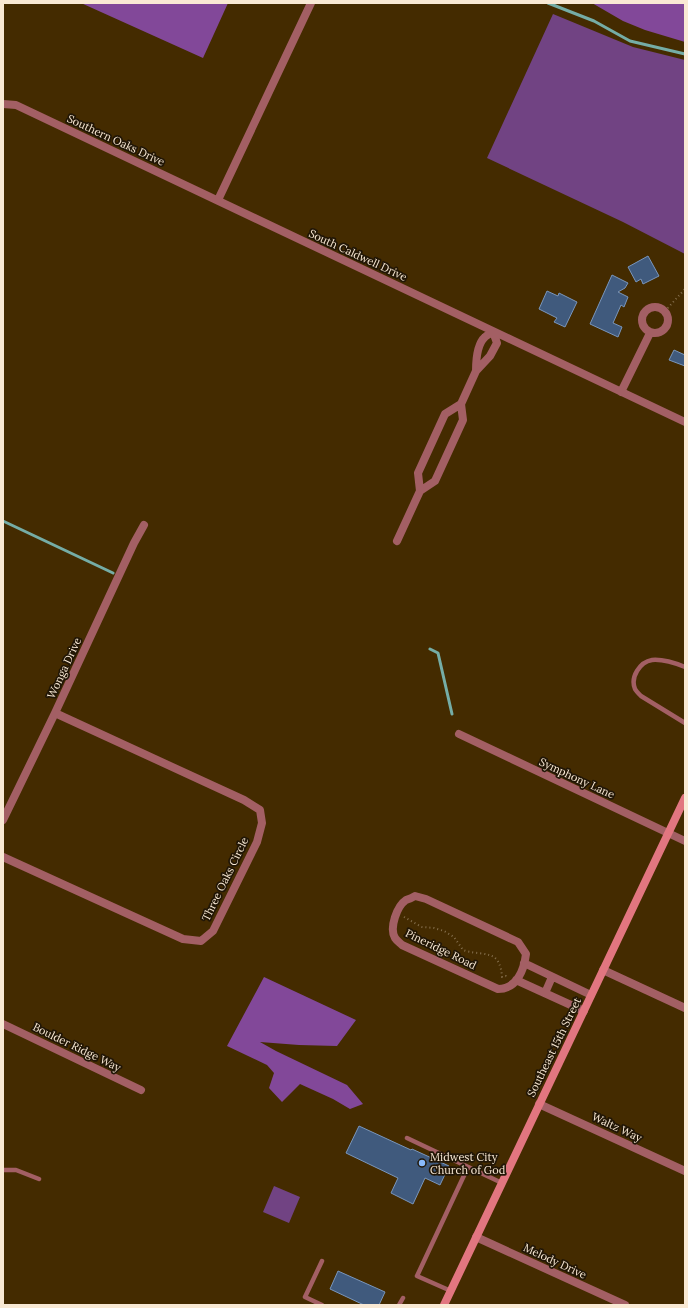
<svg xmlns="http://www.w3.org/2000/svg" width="688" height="1308" font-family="Lora,serif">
	<rect width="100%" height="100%" fill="#442b00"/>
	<path fill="#714383" d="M553 14 633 47 685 60V254L623 222 487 158Z
		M274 1186 300 1197 289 1223 263 1212Z"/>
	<path fill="#824899" d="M81 3H228L203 58Z
		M592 3H685V42L645 30 623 21Z
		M264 977 356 1020 337 1046 299 1045 260 1042 276 1051 347 1085 363 1104 350 1109 333 1099 300 1084 282 1102 269 1088 274 1073 267 1065 227 1046Z"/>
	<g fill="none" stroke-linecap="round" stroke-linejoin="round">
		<path stroke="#75ada6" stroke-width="3" d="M548 3 594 21 630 41 685 54
			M3 521 113 573
			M430 649 438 653 452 714"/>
	</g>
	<path fill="#405a7d" stroke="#7996bc" d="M648 256 659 276 643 284 641 279 636 282 628 267Z
		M612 275 628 283 625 288 618 292 628 297 624 307 621 305 613 323 622 327 618 337 590 324Z
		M547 291 558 296 559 293 577 302 565 327 554 322 557 318 539 309Z
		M674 350 685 355V366L669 360Z
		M359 1126 411 1150 412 1149 449 1166 440 1185 425 1178 413 1204 391 1193 398 1178 346 1153Z
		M338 1271 385 1292 379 1305H364L330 1289Z"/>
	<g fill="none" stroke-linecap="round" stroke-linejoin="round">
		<path stroke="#856f4c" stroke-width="2" stroke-dasharray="1 3" stroke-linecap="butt" d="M665 311 685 289
			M404 917 422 927 434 928 444 931 454 937 463 950 466 951C485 956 500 949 502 977L506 976 508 977"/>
		<path stroke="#a35f64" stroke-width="4.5" d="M685 667C675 663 663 659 652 660 640 662 630 677 635 689 636 691 639 694 641 696L685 723
			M407 1138 502 1183
			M3 1170H16L39 1179
			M322 1261 305 1297 322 1305
			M451 1291 417 1276 468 1167
			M399 1305 403 1298"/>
		<path stroke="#a35f64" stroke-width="8" d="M3 104 16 105 685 422
			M218 200 311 3
			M642 320a13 13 0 1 1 26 0a13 13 0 1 1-26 0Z
			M621 392 650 333
			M420 491 418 473 445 414 461 404
			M397 541 420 491 435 481 463 420 461 404 476 371 490 356 497 343 493 332C491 333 487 335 485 337 477 344 476 361 476 371
			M459 734 685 841
			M3 820 55 713 134 543 144 525
			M3 857 183 939 201 941 213 931 257 842 262 823 260 810 244 800 55 713
			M415 896 426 899 518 942 526 954C524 970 517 989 498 989L402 945C400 943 397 941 395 938 389 928 397 906 406 900 409 899 412 898 415 896Z
			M524 963 591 995
			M603 970 685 1008
			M516 980 584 1011
			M545 993 552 977
			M3 1024 141 1090
			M539 1104 685 1171
			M476 1237 625 1305"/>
		<path stroke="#e27680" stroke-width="8" d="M444 1305 685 798"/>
	</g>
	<circle fill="#89bafc" stroke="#211606" stroke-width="1.5" cx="422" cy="1163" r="4"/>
	<g text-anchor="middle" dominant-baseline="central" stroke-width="3.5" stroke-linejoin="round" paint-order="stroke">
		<g font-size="11" fill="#f9e9d4" stroke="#211606">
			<text transform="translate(116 140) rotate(25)">Southern Oaks Drive</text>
			<text transform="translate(358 255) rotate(25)">South Caldwell Drive</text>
			<text transform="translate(64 668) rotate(-65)">Wonga Drive</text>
			<text transform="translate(577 778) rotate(25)">Symphony Lane</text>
			<text transform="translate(225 879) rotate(-64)">Three Oaks Circle</text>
			<text transform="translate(441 949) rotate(26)">Pineridge Road</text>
			<text transform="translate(77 1047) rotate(26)">Boulder Ridge Way</text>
			<text transform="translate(554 1047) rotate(-64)">Southeast 15th Street</text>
			<text transform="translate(617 1127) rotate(25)">Waltz Way</text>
			<text transform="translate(555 1261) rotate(25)">Melody Drive</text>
		</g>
		<g font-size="11" fill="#f9e9d4" stroke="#211606" text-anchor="start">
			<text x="430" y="1157">Midwest City<tspan x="430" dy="13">Church of God</tspan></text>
		</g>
	</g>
	<rect width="688" height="1308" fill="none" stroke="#f9e9d4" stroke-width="8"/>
</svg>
